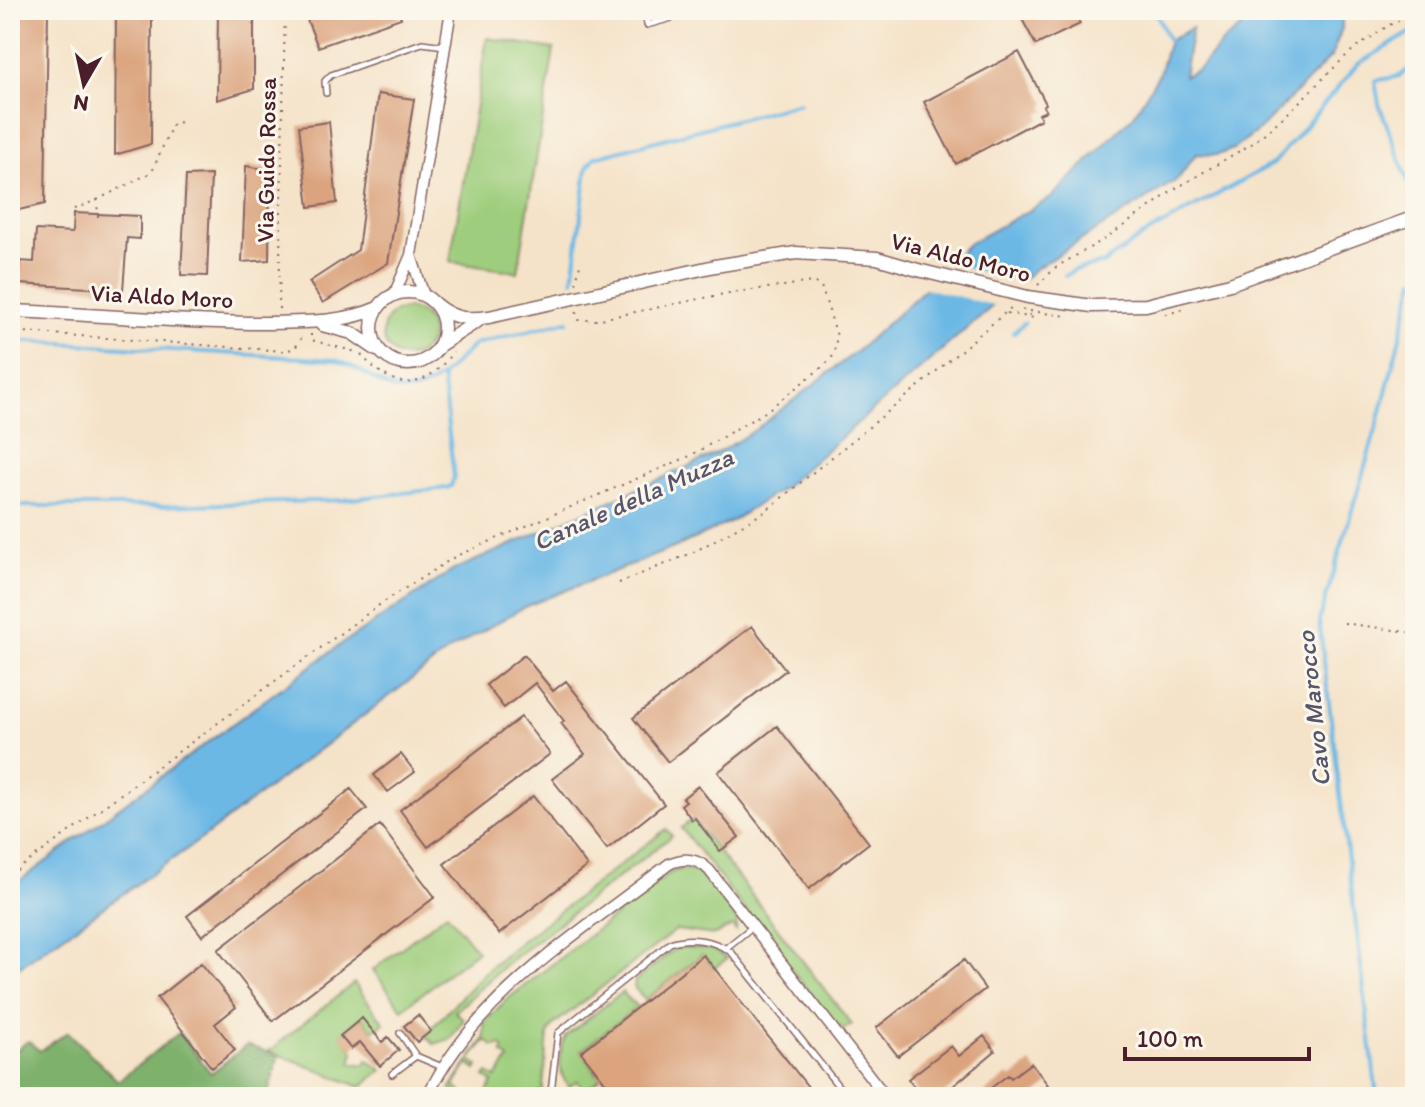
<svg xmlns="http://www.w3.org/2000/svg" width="1425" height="1107" font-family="Itim,sans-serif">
	<rect width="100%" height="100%" fill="#fbf7ec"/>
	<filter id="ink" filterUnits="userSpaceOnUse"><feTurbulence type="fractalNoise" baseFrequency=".0125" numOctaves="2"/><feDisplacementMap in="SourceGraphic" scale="16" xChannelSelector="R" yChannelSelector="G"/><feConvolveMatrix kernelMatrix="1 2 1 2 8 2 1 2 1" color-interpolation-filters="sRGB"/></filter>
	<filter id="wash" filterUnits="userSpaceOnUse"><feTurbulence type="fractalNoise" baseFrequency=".006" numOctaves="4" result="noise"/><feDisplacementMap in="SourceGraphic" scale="32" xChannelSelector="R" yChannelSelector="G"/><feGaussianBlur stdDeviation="1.8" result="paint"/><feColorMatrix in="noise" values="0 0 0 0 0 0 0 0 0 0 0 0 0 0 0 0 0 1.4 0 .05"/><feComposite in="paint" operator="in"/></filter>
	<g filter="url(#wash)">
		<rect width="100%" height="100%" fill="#f5e3c9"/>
		<path fill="#9ece7d" stroke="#747654" stroke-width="2" d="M487 38 554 49 518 272 450 262Z
			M383 333a24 24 0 1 1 48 0a24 24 0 1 1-48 0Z
			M693 819 852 1025 844 1029 834 1024 681 828Z
			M666 829 672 836 506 964 455 1012 464 1019 450 1039 434 1044 425 1035 484 973 511 949Z
			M684 868C709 871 723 902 737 921L736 931 732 926 715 935 676 930 553 1025 548 1034 542 1097H484L493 1082 485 1077 488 1073 496 1078 509 1059 502 1053 504 1049 501 1045 493 1046 486 1040 470 1060 478 1066 476 1070 468 1064 454 1086 462 1092 460 1095 450 1089 484 1039V1023L505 1001 670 873Z
			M447 913 477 951 402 1009 373 970Z
			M682 947 713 949 727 959 714 968 702 955 645 1000 634 987 635 981 675 949Z
			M354 983 384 1023 373 1031 362 1018 341 1036 354 1052 351 1063 365 1065 367 1060 382 1070 361 1087 269 1051Z
			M622 992 637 1007 581 1051 600 1079 585 1090 577 1081 569 1087C557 1073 559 1052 566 1036Z"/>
		<path fill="#7eb16c" stroke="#64684c" stroke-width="2" d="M68 1032 118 1081 179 1033 211 1073 247 1045 279 1056 267 1097H10V1055L28 1041 40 1051Z"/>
		<path fill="#6cb8e5" stroke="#5b6c88" stroke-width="2" d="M1264 10H1342V28L1331 57 1260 129 1233 149 1217 155 1196 154 1178 179 1035 269 783 488 732 521 681 545 524 607 450 650 204 837 10 973V888L337 647 454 570 692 465 721 451 755 430 858 350 924 290 968 244 1051 198 1134 115 1159 74 1169 41 1192 28 1184 76 1198 70 1224 41Z"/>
		<path fill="#f5e3c9" d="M945 262 1026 283 999 307 921 287Z"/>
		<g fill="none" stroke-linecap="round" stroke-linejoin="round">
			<path stroke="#6cb8e5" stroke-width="4" d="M1155 10 1169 41
				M1415 64 1400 76 1375 81 1379 104 1415 200
				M1065 276 1075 270 1104 263 1144 235 1274 163 1358 64 1415 30
				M573 280 587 168 595 157 800 103
				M1013 333 1024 323
				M10 340 335 360C377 371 394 413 442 376
				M10 506H162L342 500 447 488 451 486 454 477 442 376 475 344 568 321
				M1377 1097 1319 621 1378 423 1415 279"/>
		</g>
		<g id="blocks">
			<path fill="#dba47f" d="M12 10H48L45 204 10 212Z
				M116 10H152L151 144 115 155Z
				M218 10H254V89L217 100Z
				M303 10H398L401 18 318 47Z
				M1017 10H1074L1080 24 1036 45Z
				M1019 52 1046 104 1043 106 1046 111 1039 114 1041 119 956 164 924 102Z
				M378 94 414 99 388 263 323 303 309 282 358 250Z
				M329 122 337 203 309 207 299 126Z
				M246 166 270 170 269 260 242 262Z
				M211 175 207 276 181 275 186 176Z
				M74 213 140 216V239L127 238 123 290 19 284 20 261 34 262 36 230 73 232Z
				M752 626 786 670 668 762 633 718Z
				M524 655 553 691 566 681 664 804 607 849 552 779 585 754 561 723 564 721 535 683 504 708 486 685Z
				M521 717 550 754 428 847 400 810Z
				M777 726 869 843 809 889 718 772Z
				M401 754 415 772 388 792 374 775Z
				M698 786 739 837 720 851 695 818 692 820 681 805 686 801 683 798Z
				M351 789 367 809 202 936 187 916Z
				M533 796 587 866 499 934 444 864Z
				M380 825 435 897 273 1021 218 950Z
				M703 955 714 968 816 1097H617L581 1052Z
				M964 960 985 989 898 1056 876 1028Z
				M201 963 236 1007 215 1024 235 1050 212 1068 157 998Z
				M418 1015 431 1031 417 1042 404 1026Z
				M362 1018 382 1042 388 1037 399 1050 380 1066 360 1042 351 1049 340 1036Z
				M984 1036 995 1051 940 1097H922L908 1079 951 1046 959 1056Z
				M1031 1063 1048 1085 1032 1097H979L1008 1075 1011 1078Z"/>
		</g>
	</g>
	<g filter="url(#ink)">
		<use href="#blocks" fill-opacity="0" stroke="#866462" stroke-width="2"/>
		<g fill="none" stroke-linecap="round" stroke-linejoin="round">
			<g stroke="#866462" stroke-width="8">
				<path id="service" d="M645 10 647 25 700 10
					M326 93 325 81 331 75 422 43 445 46
					M726 948 752 927
					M400 1033 416 1056 442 1067
					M392 1074 416 1056
					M555 1097 551 1092 558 1033 670 943C690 936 716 940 732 953L847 1097"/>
			</g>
			<g stroke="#866462" stroke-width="13">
				<path id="minor" d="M411 255 424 296
					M394 295 411 255 451 10
					M427 1097C475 996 582 931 669 864 684 857 697 858 709 870L886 1097"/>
			</g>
			<g stroke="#866462" stroke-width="15">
				<path id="tertiary" d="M372 328a36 36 0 1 1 72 0a36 36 0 1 1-72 0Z
					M1028 297 1092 306 1146 305 1230 284 1415 217
					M435 304C453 319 466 320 489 317L715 266 796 253 877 258 918 270
					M10 311C94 314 179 323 263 323 303 322 341 324 378 308
					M322 325 352 333 377 350
					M440 345 478 321"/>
			</g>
			<path stroke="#866462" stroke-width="2" stroke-dasharray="2 6" stroke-linecap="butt" d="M97 200 152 172 173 123 182 122
				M74 209 97 200 98 217
				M576 283 580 264
				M1038 285 1056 267 1105 239 1175 189 1253 143 1288 113 1349 53 1389 25 1415 14
				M279 309 285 10
				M1030 311 1067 316
				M1007 313 1034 318 1022 309
				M1165 314 1182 310
				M10 331 285 351 295 348 304 334
				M311 334V340L356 352
				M361 355C395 391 423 393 453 352
				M619 583 692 553 763 513 900 402 1012 307
				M1344 623 1415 633
				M10 875 382 603 456 556 690 456 765 412 826 364 833 356 837 336 821 286 813 282 729 293 596 320H579L575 308"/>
			<use href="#service" stroke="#fff" stroke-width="5"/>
			<use href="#minor" stroke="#fff" stroke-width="10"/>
			<use href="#tertiary" stroke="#fff" stroke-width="12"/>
			<g stroke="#866462" stroke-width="15" stroke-linecap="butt">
				<path id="tertiary-bridge" d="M918 270 1028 297"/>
			</g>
			<use href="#tertiary-bridge" stroke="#fff" stroke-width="12"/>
		</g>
	</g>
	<g text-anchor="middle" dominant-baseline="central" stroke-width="6" stroke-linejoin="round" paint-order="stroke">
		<g font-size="24" fill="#4a1f2b" stroke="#fbf7ec">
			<text transform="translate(266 160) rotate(-89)">Via Guido Rossa</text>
			<text transform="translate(961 257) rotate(14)">Via Aldo Moro</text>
			<text transform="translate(162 296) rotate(3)">Via Aldo Moro</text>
		</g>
		<g font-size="26" font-style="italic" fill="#56556c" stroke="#fbf7ec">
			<text transform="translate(633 499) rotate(-24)">Canale della Muzza</text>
			<text transform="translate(1313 709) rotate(-96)">Cavo Marocco</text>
		</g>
	</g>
	<rect width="1425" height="1107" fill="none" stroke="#fbf7ec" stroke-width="40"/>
	<g transform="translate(84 84) rotate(189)" stroke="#fbf7ec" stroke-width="6" paint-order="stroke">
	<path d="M0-6L14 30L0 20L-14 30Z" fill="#4a1f2b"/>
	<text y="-12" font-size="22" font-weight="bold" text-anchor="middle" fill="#4a1f2b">N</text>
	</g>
	<path d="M1125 1047v12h184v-12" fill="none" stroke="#4a1f2b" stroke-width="4"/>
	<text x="1137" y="1047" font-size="24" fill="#4a1f2b" stroke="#fbf7ec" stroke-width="6" paint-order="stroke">100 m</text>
</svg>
